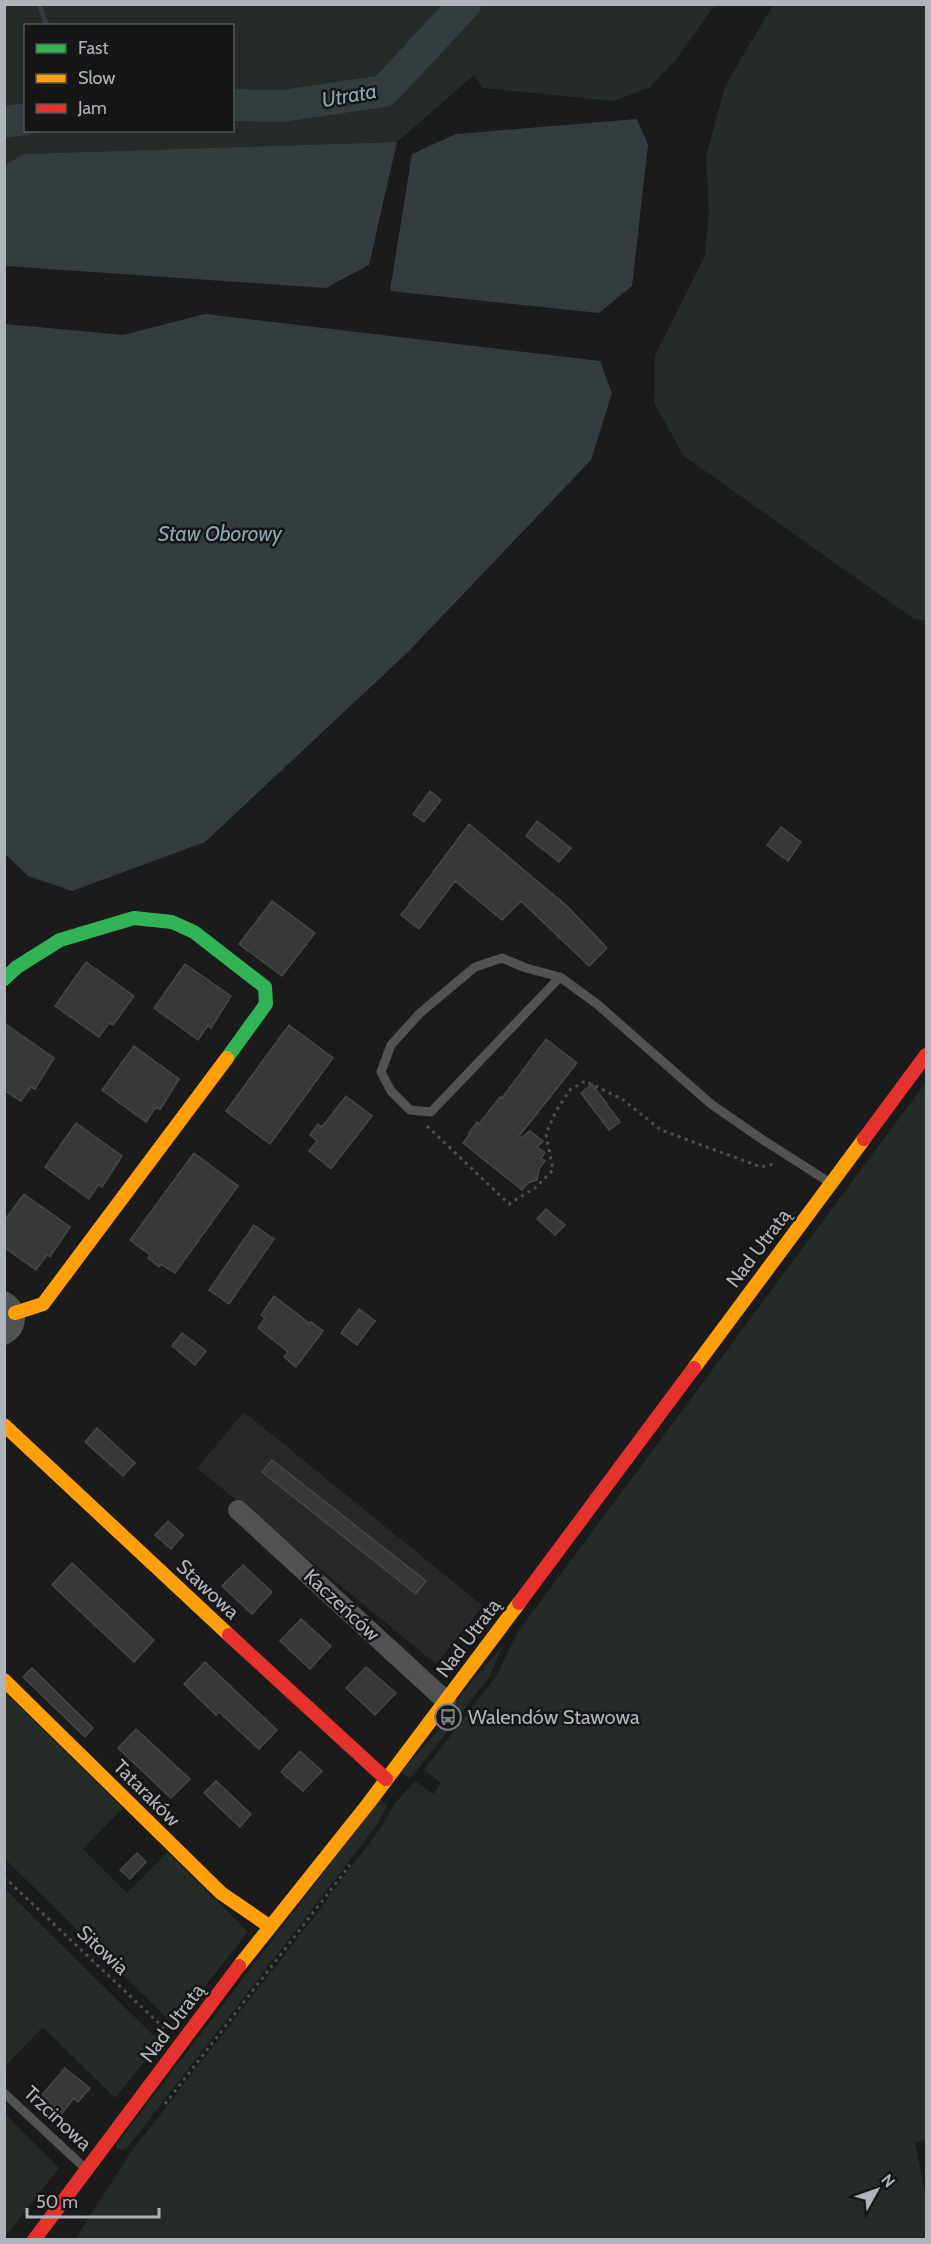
<svg xmlns="http://www.w3.org/2000/svg" width="931" height="2244" font-family="Cabin,sans-serif">
	<rect width="100%" height="100%" fill="#1b1b1c"/>
	<path fill="#28282a" d="M244 1412 483 1606 436 1664 197 1468Z"/>
	<path fill="#252b26" fill-rule="evenodd" d="M5 5H715L675 61 649 88 613 101 483 88 474 75 397 142 24 154 5 165ZM26 26H232V130H26Z
		M773 5H926V621L914 619 684 456 654 403 655 355 705 256 709 211 706 157 725 86Z
		M926 1082V2140L915 2142 926 2198V2239H75L131 2152 310 1922 382 1826 395 1803 415 1781 433 1794 441 1783 424 1770 497 1675 517 1633Z
		M503 1645 490 1676 410 1779 401 1772 453 1714 448 1710Z
		M4 1691 123 1808 83 1849 127 1893 168 1852 248 1932 174 2025 5 1859Z
		M380 1799 387 1805 378 1823 324 1894 127 2148 122 2150 115 2146Z
		M5 1889 160 2042 115 2098 43 2027 5 2066Z
		M5 2114 59 2168 7 2234 4 2231Z"/>
	<path fill="#343c40" d="M637 119 648 145 632 286 599 313 390 291 412 154 456 134Z
		M397 142 369 265 326 288 5 266V165L24 154Z
		M205 314 600 361 612 393 591 460 407 653 205 842 72 891 28 876 5 854V324L123 335Z"/>
	<g fill="none" stroke-linecap="round" stroke-linejoin="round">
		<path stroke="#343c40" stroke-width="5" d="M39 4 47 26"/>
		<path stroke="#343c40" stroke-width="32" d="M232 105 282 106 384 91 465 4
			M4 122 26 119"/>
	</g>
	<path fill="#373839" stroke="#454648" stroke-width="1.5" d="M430 791 441 800 424 822 413 814Z
		M537 821 571 848 559 862 526 836Z
		M469 824 567 906 607 948 589 966 521 901 502 920 455 881 419 929 401 915Z
		M781 827 801 842 788 861 767 845Z
		M272 901 315 933 282 976 239 944Z
		M86 962 134 996 113 1025 109 1023 99 1037 55 1006Z
		M185 964 231 996 211 1028 208 1025 198 1040 154 1008Z
		M4 1023 54 1058 35 1089 31 1087 21 1101 4 1090Z
		M289 1025 333 1058 270 1144 226 1111Z
		M546 1039 577 1063 519 1136 521 1138 530 1131 543 1141 537 1147 545 1153 541 1158 545 1161 539 1169 537 1180 528 1183 522 1190 463 1143 470 1134 469 1133 477 1122 479 1124 500 1097 502 1098Z
		M134 1046 179 1079 160 1110 156 1107 146 1122 102 1090Z
		M592 1084 620 1122 609 1130 581 1093Z
		M346 1096 372 1116 331 1169 309 1151 317 1141 310 1135 318 1124 322 1127Z
		M76 1123 122 1156 102 1187 99 1184 89 1199 45 1167Z
		M194 1153 238 1186 175 1273 161 1264 159 1267 148 1258 150 1255 130 1240Z
		M24 1194 70 1227 50 1257 47 1255 36 1270 4 1247V1221Z
		M546 1209 565 1225 555 1235 537 1219Z
		M254 1225 274 1239 229 1304 209 1290Z
		M274 1296 309 1323 311 1322 323 1331 296 1367 284 1357 288 1352 258 1328 265 1318 261 1315Z
		M359 1309 375 1321 357 1345 341 1333Z
		M182 1333 206 1351 195 1365 172 1346Z
		M97 1428 135 1463 123 1476 85 1442Z
		M272 1460 426 1581 416 1594 262 1472Z
		M168 1521 183 1535 171 1549 155 1535Z
		M72 1563 154 1640 134 1662 52 1585Z
		M243 1565 272 1592 252 1614 222 1586Z
		M301 1619 331 1646 310 1669 280 1641Z
		M205 1662 277 1730 259 1749 219 1712 216 1715 184 1684Z
		M366 1667 396 1693 375 1715 346 1688Z
		M32 1668 93 1728 85 1737 23 1677Z
		M136 1729 190 1779 171 1798 118 1748Z
		M300 1751 322 1771 303 1791 281 1772Z
		M216 1781 251 1814 240 1827 204 1793Z
		M137 1853 146 1862 130 1879 120 1870Z
		M65 2068 90 2088 78 2102 74 2098 62 2113 41 2096Z"/>
	<g fill="none" stroke-linecap="round" stroke-linejoin="round">
		<path stroke="#4c4d4f" stroke-width="3" stroke-dasharray="3 4.5" stroke-linecap="butt" d="M427 1126 509 1204 535 1188 553 1170 546 1134 556 1111 570 1090 585 1081 622 1099 661 1130 761 1167 774 1164
			M4 1877 164 2028
			M165 2104 350 1865"/>
		<path stroke="#515254" stroke-width="9" d="M560 977 431 1112 410 1110 391 1091 381 1072 391 1045 420 1013 475 967 502 958 526 968 560 977 597 1004 711 1104 760 1138 829 1182
			M4 2093 86 2169"/>
		<path stroke="#515254" stroke-width="20" d="M4 1301C18 1310 19 1326 4 1335
			M238 1510 446 1701"/>
		<path stroke="#30b455" stroke-width="14" d="M4 979 17 967 60 940 134 918 172 922 194 932 265 987 266 1004 227 1058"/>
		<path stroke="#ff9f0a" stroke-width="14" d="M15 1313 43 1304 227 1058
			M694 1368 864 1139
			M4 1425 229 1635
			M4 1680 221 1893 269 1926
			M239 1966 368 1804 519 1603"/>
		<path stroke="#e5322d" stroke-width="14" d="M864 1139 926 1055
			M519 1603 694 1368
			M229 1635 386 1779
			M34 2240 239 1966"/>
	</g>
	<defs>
		<g id="bus-ring" transform="scale(1.35)"><circle r="9.5" fill="#161617" stroke="#7b7e83" stroke-width="1.5"/><path d="M-5-6H5V4H4V6H2V4H-2V6H-4V4H-5ZM-3.5-4V0h7V-4ZM-3.5 1.2v1.5H-2V1.2ZM2 1.2v1.5H3.5V1.2Z" fill="#7b7e83"/></g>
	</defs>
	<g fill-rule="evenodd">
		<use href="#bus-ring" x="448" y="1717"/>
	</g>
	<g text-anchor="middle" dominant-baseline="central" stroke-width="5" stroke-linejoin="round" paint-order="stroke">
		<g font-size="20" fill="#afb4ba" stroke="#161617">
			<text transform="translate(758 1248) rotate(-53)">Nad Utratą</text>
			<text transform="translate(208 1589) rotate(43)">Stawowa</text>
			<text transform="translate(342 1605) rotate(43)">Kaczeńców</text>
			<text transform="translate(468 1638) rotate(-53)">Nad Utratą</text>
			<text transform="translate(147 1793) rotate(45)">Tataraków</text>
			<text transform="translate(103 1950) rotate(43)">Sitowia</text>
			<text transform="translate(172 2023) rotate(-53)">Nad Utratą</text>
			<text transform="translate(58 2118) rotate(43)">Trzcinowa</text>
		</g>
		<g font-size="20" fill="#afb4ba" stroke="#161617" text-anchor="start">
			<text x="468" y="1717">Walendów Stawowa</text>
		</g>
		<g font-size="21" font-style="italic" fill="#8ba5b1" stroke="#161617">
			<text transform="translate(349 95) rotate(-10)">Utrata</text>
			<text x="220" y="533">Staw Oborowy</text>
		</g>
	</g>
	<rect width="931" height="2244" fill="none" stroke="#afb4ba" stroke-width="12"/>
	<rect x="24" y="24" width="210" height="108" fill="#161617" stroke="#535558" stroke-width="1.5"/>
	<rect x="36" y="44" width="30" height="9" fill="#30b455" stroke="#535558" stroke-width="1.5"/>
	<text x="78" y="54" font-size="18" fill="#afb4ba">Fast</text>
	<rect x="36" y="74" width="30" height="9" fill="#ff9f0a" stroke="#535558" stroke-width="1.5"/>
	<text x="78" y="84" font-size="18" fill="#afb4ba">Slow</text>
	<rect x="36" y="104" width="30" height="9" fill="#e5322d" stroke="#535558" stroke-width="1.5"/>
	<text x="78" y="114" font-size="18" fill="#afb4ba">Jam</text>
	<g transform="translate(877 2190) rotate(50)" stroke="#161617" stroke-width="4.5" paint-order="stroke">
	<path d="M0-4.5L10 22L0 15L-10 22Z" fill="#afb4ba"/>
	<text y="-9" font-size="16" font-weight="bold" text-anchor="middle" fill="#afb4ba">N</text>
	</g>
	<path d="M27 2208v9h132v-9" fill="none" stroke="#afb4ba" stroke-width="3"/>
	<text x="36" y="2208" font-size="18" fill="#afb4ba" stroke="#161617" stroke-width="4.5" paint-order="stroke">50 m</text>
</svg>
